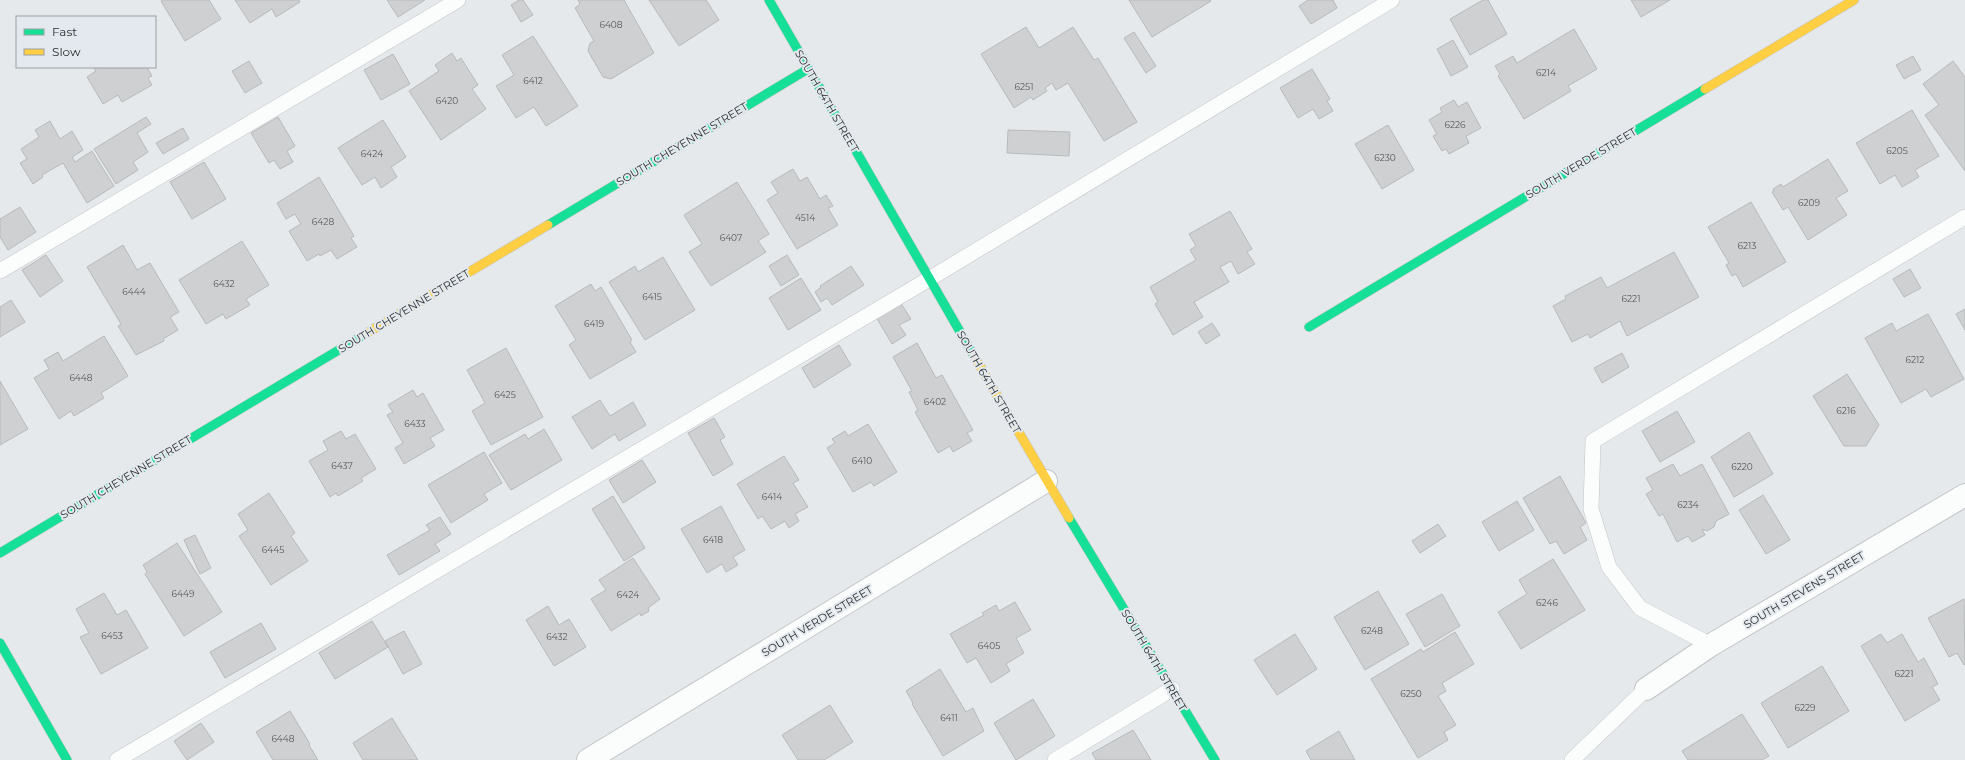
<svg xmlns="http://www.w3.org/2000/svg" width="1965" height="760" font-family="Montserrat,sans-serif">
	<rect width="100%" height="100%" fill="#e6e9eb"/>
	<path fill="#ced0d2" stroke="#b7babb" d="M163 0H209L221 19 185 41 161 1Z
		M235 0H299L300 2 276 17 272 9 250 23Z
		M387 0H425L398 17Z
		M519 0H523L533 15 521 22 511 5Z
		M578 0H624L654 53 611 79 603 77 588 51 590 43 594 41 575 8 580 4Z
		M649 0H706L719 20 679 46Z
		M1129 0H1210L1211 1 1152 37Z
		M1308 0H1333L1337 8 1311 24 1299 6Z
		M1483 0H1488L1507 34 1470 55 1450 19Z
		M1631 0H1670L1641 17Z
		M1026 27 1039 48 1073 27 1094 60 1098 58 1137 122 1104 141 1068 83 1056 90 1052 83 1045 88 1047 91 1033 100 1031 97 1014 108 981 54Z
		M1574 29 1597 69 1568 86 1571 91 1524 119 1498 76 1500 74 1495 66 1513 56 1517 63Z
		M1134 32 1156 66 1146 73 1124 38Z
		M533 36 578 106 546 126 534 107 516 118 496 86 514 75 502 55Z
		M1453 40 1468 67 1451 76 1437 49Z
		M452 53 457 61 461 58 478 85 472 89 486 109 441 140 409 91 439 71 435 65Z
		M393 54 410 84 381 100 364 70Z
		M1913 56 1921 70 1904 79 1896 65Z
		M249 61 262 83 245 93 232 71Z
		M1953 61 1965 77V171L1925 115 1939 105 1923 84Z
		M93 67H147L152 76 148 78 152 85 122 102 118 95 103 104 87 77 96 71Z
		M1312 69 1330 99 1327 101 1333 111 1319 119 1313 109 1298 118 1280 88Z
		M1454 100 1458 107 1467 102 1481 128 1466 136 1469 143 1449 154 1446 149 1442 151 1433 136 1437 134 1429 120 1442 112 1440 108Z
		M1912 110 1939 156 1915 170 1919 177 1902 187 1895 175 1880 184 1856 143Z
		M146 117 151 124 137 133 148 152 133 162 138 170 116 184 94 149Z
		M278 117 295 146 287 151 293 162 280 169 274 160 269 163 251 133Z
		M383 120 406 157 391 167 397 177 381 188 375 177 362 185 338 148Z
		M50 121 60 139 72 131 83 150 72 157 75 162 92 151 114 186 87 203 63 163 42 175 43 177 33 184 20 163 27 159 21 149 39 137 35 130Z
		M1388 125 1414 170 1382 189 1355 144Z
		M183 128 189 139 163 154 156 143Z
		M1008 130 1070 132 1069 156 1007 153Z
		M1828 159 1848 191 1836 198 1847 215 1808 240 1788 207 1783 210 1772 192 1774 191 1773 189 1781 184 1783 187Z
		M204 162 226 199 192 219 170 182Z
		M793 169 800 181 807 177 820 199 826 195 833 206 828 208 838 225 797 249 767 200 778 193 771 182Z
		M319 177 354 236 351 238 357 247 337 259 331 250 320 256 319 254 307 261 289 231 301 224 295 214 286 219 277 203Z
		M737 182 769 234 758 241 766 252 711 286 689 252 702 244 684 215Z
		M1751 202 1786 262 1743 287 1736 274 1732 276 1726 265 1729 263 1708 227Z
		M20 207 36 232 8 250 0 237V219Z
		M1230 211 1252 249 1247 252 1255 264 1238 274 1231 261 1220 267 1229 282 1194 302 1203 317 1173 335 1155 304 1158 302 1150 287 1196 260 1190 250 1196 246 1189 234Z
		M242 241 269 285 246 299 250 305 226 319 223 314 206 324 179 280Z
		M123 245 137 270 150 263 179 312 170 317 178 330 163 339 164 341 136 355 118 326 121 324 87 267Z
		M1674 252 1699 297 1627 336 1620 321 1590 338 1588 334 1572 342 1553 306 1566 299 1565 296 1601 277 1607 288Z
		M46 255 63 281 40 297 22 270Z
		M787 255 799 275 781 286 769 266Z
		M663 257 695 310 645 340 609 282 635 266 638 272Z
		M851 266 864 285 832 305 827 298 821 302 815 292 821 287 820 286Z
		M1910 269 1921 288 1904 297 1893 279Z
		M801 278 821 310 788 330 769 298Z
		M591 284 595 291 601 287 632 340 630 342 636 352 590 379 569 345 576 340 555 306Z
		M11 300 25 322 0 337V307Z
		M900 302 911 319 899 325 906 335 892 344 876 317Z
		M1965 309V330L1956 314Z
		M1928 314 1964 379 1931 397 1926 389 1901 403 1865 338 1892 323 1896 331Z
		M1212 323 1220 335 1206 344 1198 332Z
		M104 336 128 376 101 393 104 398 74 416 71 411 59 419 34 378 49 369 44 360 58 352 63 361Z
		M917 343 936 378 942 375 973 430 967 433 972 441 953 452 950 446 938 453 915 412 918 410 909 392 912 391 893 357Z
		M839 345 851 365 814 388 802 368Z
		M506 348 543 417 491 445 472 411 485 403 467 370Z
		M1622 353 1629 367 1602 383 1594 368Z
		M1847 374 1879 425 1866 446H1844L1813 396Z
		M0 381 28 429 0 445Z
		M413 390 417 397 423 393 444 430 430 438 435 446 404 464 395 448 403 443 387 415 393 412 388 405Z
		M600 400 610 416 633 402 646 425 619 441 615 434 592 449 572 417Z
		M1677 411 1695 442 1660 462 1642 431Z
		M714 418 725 437 720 440 733 464 713 476 688 433Z
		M868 424 897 472 874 486 871 482 853 492 827 448 835 443 832 439 845 431 848 436Z
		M544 429 562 460 511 490 489 455 525 434 528 439Z
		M341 431 346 439 355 434 376 469 361 478 363 481 338 496 336 493 330 497 309 461 328 450 323 441Z
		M1749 432 1773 474 1734 497 1711 457Z
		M484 452 502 483 484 494 488 500 451 523 428 485Z
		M784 456 799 480 793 483 808 507 795 514 799 521 789 528 785 521 771 529 762 516 758 519 737 484Z
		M642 460 656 482 623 503 609 480Z
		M1673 464 1680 476 1702 464 1729 514 1716 521 1714 527 1707 531 1702 529 1705 535 1692 542 1688 536 1677 542 1663 514 1659 516 1646 494 1653 490 1646 478Z
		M1560 476 1586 523 1580 527 1587 540 1564 554 1556 541 1550 544 1523 498Z
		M269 493 295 533 291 536 308 561 271 585 239 536 248 530 238 514Z
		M1763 495 1790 540 1766 554 1739 510Z
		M613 496 645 548 624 561 592 509Z
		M1517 501 1534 530 1499 551 1482 522Z
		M721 506 745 550 733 557 738 565 726 572 722 564 707 573 681 529Z
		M440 517 451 534 435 544 440 551 399 575 387 555 430 530 426 525Z
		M1438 524 1446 536 1420 553 1412 541Z
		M195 535 211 568 200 574 184 540Z
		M177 543 222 612 184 636 145 574 147 572 143 565Z
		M633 558 660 599 648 608 649 611 641 616 640 613 611 631 591 599 606 590 599 580Z
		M1553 559 1585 610 1521 649 1498 612 1527 594 1519 580Z
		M1378 591 1409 644 1365 670 1334 617Z
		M104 593 117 615 126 610 148 648 101 674 80 637 89 633 76 609Z
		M1442 594 1460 626 1425 647 1406 614Z
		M1964 599 1965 664 1964 665 1957 653 1949 657 1928 618Z
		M1015 602 1031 630 1016 638 1024 653 1006 664 1010 671 991 683 976 658 967 663 950 634 984 615 982 613 996 605 999 611Z
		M548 606 559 625 569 619 586 647 554 666 526 620Z
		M372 621 388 647 335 679 319 653Z
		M261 623 276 649 225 678 210 652Z
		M404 631 422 664 403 674 385 641Z
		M1455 632 1474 664 1442 683 1446 691 1438 696 1456 725 1444 732 1448 740 1418 758 1371 679 1421 649 1423 652Z
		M1295 634 1317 669 1277 695 1254 660Z
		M1881 634 1887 643 1902 634 1918 662 1924 658 1938 684 1932 687 1940 700 1905 721 1861 646Z
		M1822 666 1849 711 1788 748 1761 703Z
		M940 669 966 712 973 708 984 731 943 756 912 704 913 703 906 691Z
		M1033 699 1055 736 1016 760 994 723Z
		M830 705 853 742 824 760H798L782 735Z
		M290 711 310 744 309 745 318 760H273L256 732Z
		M1742 714 1769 756 1762 760H1688L1682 751Z
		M392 718 418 760H363L353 743Z
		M201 723 214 742 187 760 174 741Z
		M1133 730 1151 760H1096L1092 753Z
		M1339 731 1355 760H1311L1306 751Z"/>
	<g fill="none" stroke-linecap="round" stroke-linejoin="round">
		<g stroke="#c2c5c6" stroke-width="16">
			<path id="lane" d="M0 271 458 0
				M1711 645 1640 608 1609 567 1591 509 1593 441 1965 217
				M117 760 929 279 1392 0
				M1055 760 1172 689
				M1572 760 1646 689"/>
		</g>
		<g stroke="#c2c5c6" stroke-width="24">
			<path id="street" d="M1646 689 1711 645 1965 495
				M588 760 1046 481"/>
		</g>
		<g stroke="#c2c5c6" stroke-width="10">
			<path id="fast" d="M769 0 974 356
				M548 225 808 69
				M1309 327 1705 89
				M1069 518 1215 760
				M0 553 367 333
				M0 643 67 760"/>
		</g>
		<g stroke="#c2c5c6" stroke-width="10">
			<path id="slow" d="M1705 89 1854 0
				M367 333 548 225
				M974 356 1069 518"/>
		</g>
		<use href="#lane" stroke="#fbfcfc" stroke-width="15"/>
		<use href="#street" stroke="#fbfcfc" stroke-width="22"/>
		<use href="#fast" stroke="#16e098" stroke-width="9"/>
		<use href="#slow" stroke="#ffcf43" stroke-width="9"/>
	</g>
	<g text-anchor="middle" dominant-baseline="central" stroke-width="4" stroke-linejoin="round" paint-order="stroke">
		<g font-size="9" fill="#57595b">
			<text x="611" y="24">6408</text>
			<text x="1546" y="72">6214</text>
			<text x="533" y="80">6412</text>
			<text x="1024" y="86">6251</text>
			<text x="447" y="100">6420</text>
			<text x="1455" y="124">6226</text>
			<text x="1897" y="150">6205</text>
			<text x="372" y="153">6424</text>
			<text x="1385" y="157">6230</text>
			<text x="1809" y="202">6209</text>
			<text x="805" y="217">4514</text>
			<text x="323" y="221">6428</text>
			<text x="731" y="237">6407</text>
			<text x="1747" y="245">6213</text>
			<text x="224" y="283">6432</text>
			<text x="134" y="291">6444</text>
			<text x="652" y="296">6415</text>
			<text x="1631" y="298">6221</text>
			<text x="594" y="323">6419</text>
			<text x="1915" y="359">6212</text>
			<text x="81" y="377">6448</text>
			<text x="505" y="394">6425</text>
			<text x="935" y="401">6402</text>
			<text x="1846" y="410">6216</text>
			<text x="415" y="423">6433</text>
			<text x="862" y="460">6410</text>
			<text x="342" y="465">6437</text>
			<text x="1742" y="466">6220</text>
			<text x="772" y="496">6414</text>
			<text x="1688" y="504">6234</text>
			<text x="713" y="539">6418</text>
			<text x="273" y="549">6445</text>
			<text x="183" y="593">6449</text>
			<text x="628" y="594">6424</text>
			<text x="1547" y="602">6246</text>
			<text x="1372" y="630">6248</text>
			<text x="112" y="635">6453</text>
			<text x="557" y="636">6432</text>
			<text x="989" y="645">6405</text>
			<text x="1904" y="673">6221</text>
			<text x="1411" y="693">6250</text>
			<text x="1805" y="707">6229</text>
			<text x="949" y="717">6411</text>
			<text x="283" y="738">6448</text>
		</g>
		<g font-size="11" fill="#2d2f31" stroke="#e3e9ee">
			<text transform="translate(827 101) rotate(60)">SOUTH 64TH STREET</text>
			<text transform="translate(682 144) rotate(-31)">SOUTH CHEYENNE STREET</text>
			<text transform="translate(1581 163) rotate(-31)">SOUTH VERDE STREET</text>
			<text transform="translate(404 311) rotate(-31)">SOUTH CHEYENNE STREET</text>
			<text transform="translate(989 382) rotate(60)">SOUTH 64TH STREET</text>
			<text transform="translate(126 477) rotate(-31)">SOUTH CHEYENNE STREET</text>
			<text transform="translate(1804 590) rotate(-31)">SOUTH STEVENS STREET</text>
			<text transform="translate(817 621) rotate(-31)">SOUTH VERDE STREET</text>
			<text transform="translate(1154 660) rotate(59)">SOUTH 64TH STREET</text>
		</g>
	</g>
	<rect x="16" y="16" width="140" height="52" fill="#e3e9ee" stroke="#9a9fa2"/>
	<rect x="24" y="29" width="20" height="6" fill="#16e098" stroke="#9a9fa2"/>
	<text x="52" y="36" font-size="12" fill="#2d2f31">Fast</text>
	<rect x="24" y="49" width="20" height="6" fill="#ffcf43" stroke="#9a9fa2"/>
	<text x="52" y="56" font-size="12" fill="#2d2f31">Slow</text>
</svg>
